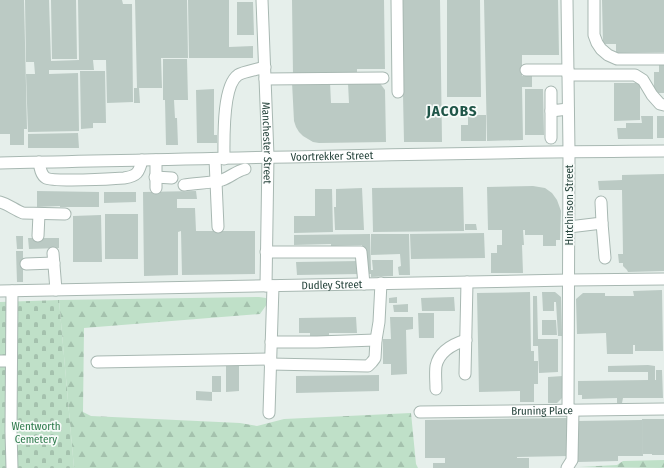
<svg xmlns="http://www.w3.org/2000/svg" width="664" height="468" font-family="'Fira Sans Condensed',sans-serif">
	<defs>
		<pattern id="forest-firs" width="22" height="20" patternUnits="userSpaceOnUse"><rect width="22" height="20" fill="#bfe0c8"/><path d="M5 1l3.5 6h-7zM16 11l3.5 6h-7z" fill="#a4c1ad"/></pattern>
		<pattern id="cemetery-stones" width="16" height="16" patternUnits="userSpaceOnUse"><rect width="16" height="16" fill="#bfe0c8"/><path d="M2 7V4a2 2 0 0 1 4 0v3zM10 15v-3a2 2 0 0 1 4 0v3z" fill="#a4c1ad"/></pattern>
	</defs>
	<rect width="100%" height="100%" fill="#e6efeb"/>
	<path fill="url(#forest-firs)" d="M259 297 266 298 267 304 260 314 84 328 83 412 91 416 240 423 257 426 284 419 411 413 416 464 418 468H74L59 300Z
		M664 460V468L579 467 617 465 623 461Z"/>
	<path fill="url(#cemetery-stones)" d="M59 300 74 468H0V302Z"/>
	<path fill="#bbcac4" d="M0 0H24L27 129H24V145H10V134H0Z
		M25 0H49L51 61 79 60 78 0H122L123 4H132L133 102 107 103 106 60H93L94 70H49V74L78 73 79 131 28 132 26 74H35L34 62H26Z
		M51 0H76L77 59H52Z
		M135 0H160V14V0H187L188 58H161L162 88H139L140 103H134V88H137Z
		M188 0H229V47L253 46V58H189Z
		M292 0H384L385 69H357V75H293Z
		M401 0H440L442 142H404Z
		M447 0H480L481 97H447Z
		M484 0H558L559 55H522V76H532V87H522L523 140 487 141Z
		M602 0H664V52L616 53V44H603Z
		M237 2H253L254 35H237Z
		M163 59H187L188 100H174L175 118H177L178 145H166L165 100H163Z
		M659 65H664V93H654V72H659Z
		M80 71H105L106 123H93V128L81 129Z
		M292 82H330L331 103H349L348 83 379 82 385 90 386 142 319 143 313 142 303 136 299 132 296 127 294 121Z
		M614 83H640V120L614 121Z
		M214 89V135H217V143H197L196 90Z
		M525 89H543L544 135H525Z
		M468 115H486V141H461V125H468Z
		M641 116H653V139H618L617 128H626V123H642Z
		M657 116H664V138H657Z
		M78 133 79 148H28V134Z
		M664 174V271L628 272 627 270 623 266V263H619L618 254H623L622 190H599L598 181 622 180V175Z
		M533 186 545 188 552 193 557 200 561 211 560 240H556V246H543V235H525V230H523L524 245H522L523 273H491V253H497V245H502V230H488L487 187Z
		M463 187 464 231 373 232 372 188Z
		M362 188 364 230H335L334 207H336V189Z
		M315 189H332L333 232 294 233V216H315Z
		M37 191 99 192V207H60V206L37 207Z
		M196 191 197 199H177V208H195L196 231H255V274L182 275 181 231 178 232V275L144 276 143 192Z
		M104 192H136V202L104 203Z
		M105 214H138V259H105Z
		M101 215 102 262H73V216Z
		M465 224H476L477 230H465Z
		M484 233 485 258 411 259 410 234Z
		M370 234 371 270H373L372 260H393V276L371 277V274H365L362 245 331 246V244L294 245V235Z
		M371 234H409L410 275H399L398 267 401 266 400 254 371 255Z
		M16 236H23V249H17Z
		M28 238H59V248L29 249Z
		M16 251H23V282H17Z
		M360 261V274L297 275 296 262Z
		M662 290 663 351H635V345H633V354H607L606 333 577 334 576 299 583 293H605V296H634L633 291Z
		M530 292 531 351H534V361H538V384H534V402H520V391L479 392 477 293Z
		M542 292H555L561 297 562 336H558L556 302H554V311H543Z
		M533 296H537L538 339H558V372L539 373 538 346H533Z
		M397 297V303H389V298Z
		M454 297 455 311H422L421 298Z
		M408 304V312H394L393 305Z
		M418 313H434V338H419Z
		M356 317 357 333H329V340L310 341V333H299V318Z
		M390 317H413V329L406 330 407 374 391 375V364H383V339H391Z
		M542 320H556L557 335H542Z
		M226 362H239V391L226 392Z
		M648 365 655 366V380H656V370H662L663 398H623L622 403H617V398L582 399V395H578V381L648 380V372H608V366Z
		M379 375V391L296 393V376Z
		M212 376H221V392H212Z
		M563 376V397L557 403H548V377Z
		M196 391 212 392V401L196 400Z
		M567 418 568 456 517 457V458H529V468H433V463H445V458H425V420Z
		M642 419H664V455H652V454H643Z
		M642 420 643 456H618V461L578 462 577 421Z"/>
	<g fill="none" stroke-linecap="round" stroke-linejoin="round">
		<g stroke="#a8b8b2" stroke-width="13">
			<g id="minor">
				<path id="s1" d="M262 0 268 156 266 286"/>
				<path d="M397 0 398 92"/>
				<path d="M567 0 569 151 568 410"/>
				<path d="M594 0V35L597 43 601 49 608 55 617 59H664"/>
				<path d="M526 70H568"/>
				<path d="M568 75H635L643 80 652 95 660 104 664 105"/>
				<path d="M265 79 383 78"/>
				<path d="M551 92V111L568 109"/>
				<path d="M551 138V111"/>
				<path d="M215 159 218 227"/>
				<path d="M224 159C224 140 222 86 238 75 242 72 259 69 265 67"/>
				<path d="M39 162C40 168 41 175 46 178 53 182 112 179 124 178 137 176 139 173 142 160"/>
				<path id="s2" d="M0 163C221 159 443 152 664 151"/>
				<path d="M155 177 172 178"/>
				<path d="M184 185C194 183 214 183 222 180 231 177 236 171 245 169"/>
				<path d="M156 188V160"/>
				<path d="M0 202C8 204 15 210 23 213L65 214"/>
				<path d="M602 223 605 258"/>
				<path d="M569 227 602 223 601 202"/>
				<path d="M38 236 39 214"/>
				<path d="M266 252H361L364 284"/>
				<path d="M53 253 56 290"/>
				<path d="M26 264 54 263"/>
				<path id="s3" d="M0 291 569 280 664 279"/>
				<path d="M271 342H317L376 340"/>
				<path d="M0 361H11"/>
				<path d="M97 362 270 359"/>
				<path d="M270 364 368 366 372 362 375 358 376 340 379 322 381 283"/>
				<path d="M465 374 467 282"/>
				<path d="M436 389C436 382 435 373 436 366 439 352 453 344 466 340"/>
				<path id="s4" d="M420 412 664 409"/>
				<path d="M269 413 273 286"/>
				<path d="M12 468 11 431 12 291"/>
				<path d="M567 468 572 460 573 410"/>
			</g>
		</g>
		<use href="#minor" stroke="#fff" stroke-width="11"/>
	</g>
	<g text-anchor="middle" dominant-baseline="central" stroke-width="3.5" stroke-linejoin="round" paint-order="stroke">
		<g font-size="11" fill="#24423a" stroke="#f7fbf9">
			<text stroke="none"><textPath href="#s1" startOffset="143">Manchester Street</textPath></text>
			<text stroke="none"><textPath href="#s2" startOffset="332">Voortrekker Street</textPath></text>
			<text transform="translate(569 205) rotate(-90)">Hutchinson Street</text>
			<text stroke="none"><textPath href="#s3" startOffset="332">Dudley Street</textPath></text>
			<text stroke="none"><textPath href="#s4" startOffset="122">Bruning Place</textPath></text>
		</g>
		<g font-size="11" fill="#2d7a4b" stroke="#f7fbf9">
			<text x="36" y="426">Wentworth<tspan x="36" dy="13">Cemetery</tspan></text>
		</g>
		<g font-size="15" font-weight="bold" letter-spacing="1" fill="#1f5548" stroke="#f7fbf9">
			<text x="452" y="111">JACOBS</text>
		</g>
	</g>
</svg>
